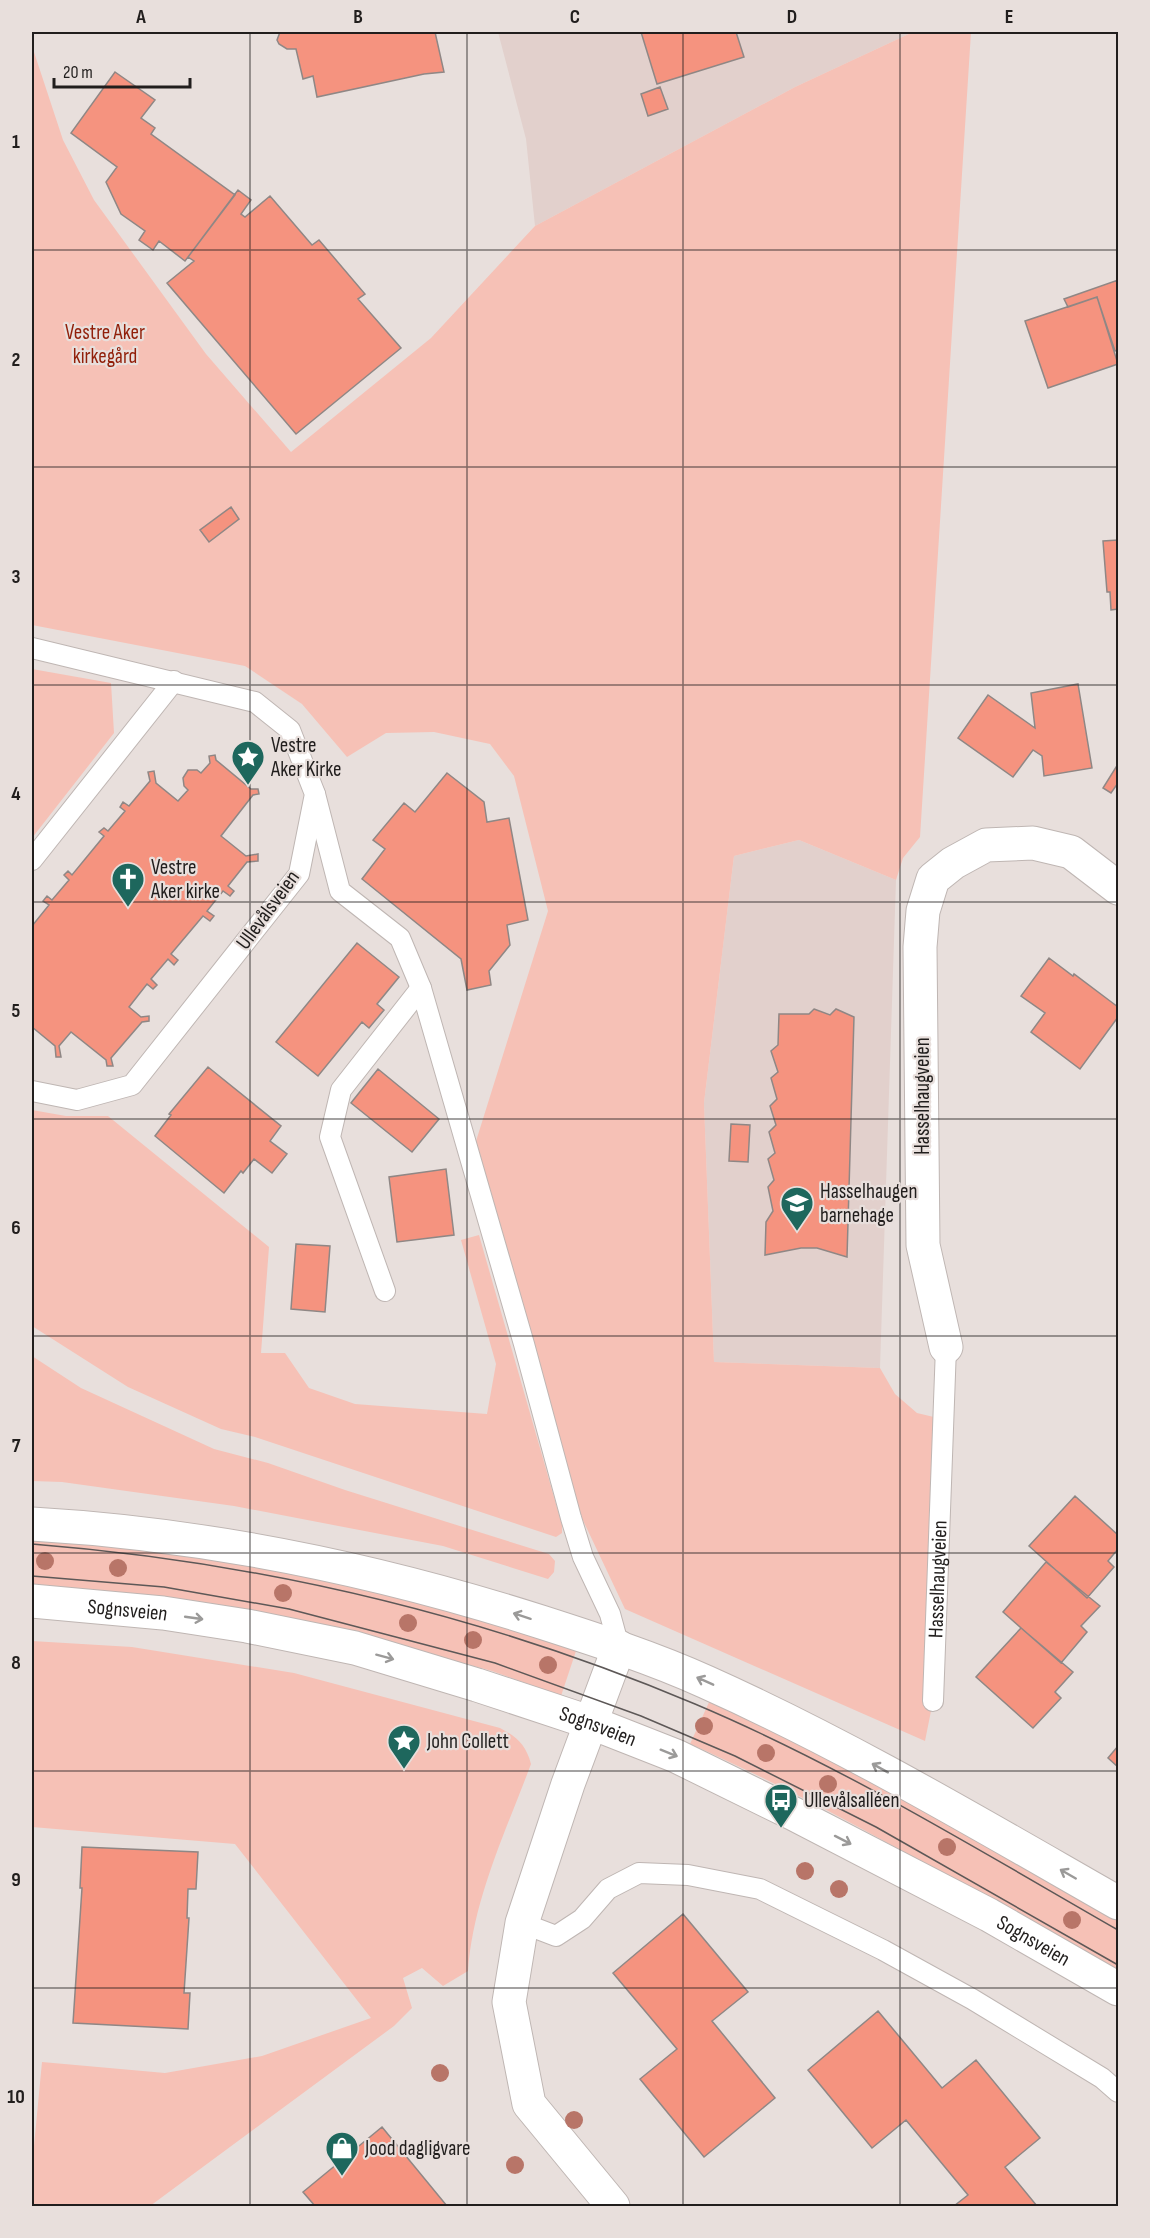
<svg xmlns="http://www.w3.org/2000/svg" width="1150" height="2238" font-family="'Sofia Sans Condensed',sans-serif">
	<rect width="100%" height="100%" fill="#e8dfdc"/>
	<path fill="#e2d0cc" d="M498 32H913L795 87 535 226 526 139Z
		M799 840 896 880 880 1368 714 1362 704 1103 734 856Z"/>
	<path fill="#f6c1b6" d="M913 32H971L920 837 903 858 896 880 799 840 734 856 704 1103 714 1362 880 1368 895 1394 917 1413 938 1418 933 1701 925 1741 625 1609 580 1514 472 1154 548 911 514 776 490 744 434 732 386 733 347 757 302 704 245 666 32 625V46L63 140 94 200 206 354 291 452 431 338 535 226 795 87Z
		M32 669 111 683 114 733 32 838Z
		M32 1110 66 1116H108L269 1247 261 1353H285L309 1388 355 1404 487 1414 496 1364 461 1240 479 1235 562 1525V1533L556 1537 255 1437 221 1429 128 1387 32 1326Z
		M32 1356 81 1388 214 1449 268 1463 345 1490 549 1554 555 1561 554 1572 548 1579 443 1546 234 1506 62 1482 32 1481Z
		M32 1536 175 1550 390 1592 577 1648 561 1696 492 1671 382 1641 162 1598 32 1585Z
		M32 1641 132 1647 294 1673 500 1728C517 1737 526 1745 531 1764 506 1831 473 1899 468 1971L443 1986 422 1968 403 1978 412 2008 394 2026 150 2206H32V2167L42 2062 165 2073 262 2056 371 2018 235 1844 32 1827Z
		M710 1700 862 1773 1118 1918V1974C978 1894 839 1810 690 1744Z"/>
	<path fill="#f5937f" stroke="#8f8785" stroke-width="1.5" d="M280 32H435L444 72 424 74 317 97 313 76 303 79 296 49H287L279 44 277 40Z
		M641 32H736L744 57 657 84Z
		M115 72 155 100 141 118 155 128 151 134 235 195 185 261 159 241 153 250 139 240 145 231 121 214 106 182 117 167 71 133Z
		M660 87 668 109 648 116 641 94Z
		M238 190 251 200 241 214 245 217 270 196 312 245 319 240 365 294 358 299 401 348 296 434 167 283 194 261 188 257Z
		M1118 280V350L1115 351 1097 297 1068 307 1064 299Z
		M1097 297 1118 364 1048 388 1025 321Z
		M231 507 239 519 209 542 200 530Z
		M1118 540V609L1111 610 1110 592H1107L1103 541Z
		M1078 684 1092 768 1044 776 1042 756 1033 750 1013 777 958 738 988 695 1035 728 1031 693Z
		M215 755 216 760 251 789H258L259 794 253 795 221 836 246 856 258 854V861L247 862 228 886 234 891 230 896 223 891 207 911 214 916 210 921 203 916 171 954 178 960 174 965 168 959 151 979 157 985 153 989 147 984 129 1007 141 1017 149 1016V1021L142 1022 111 1058 113 1066H107L106 1060 71 1032 59 1046 61 1057H56L55 1046 32 1027V926L49 905 43 901 47 896 52 900 69 880 64 875 68 871 72 875 104 836 99 832 104 828 108 831 125 811 120 807 123 802 129 806 150 781 148 772 154 771 156 783 178 801 188 790 184 786 183 778 188 770H197L201 773 210 763 209 756Z
		M1118 764V783L1111 793 1103 788Z
		M447 773 484 802 487 822 509 818 528 920 507 925 510 945 489 971 491 985 467 990 461 959 362 879 385 849 373 840 404 803 415 812Z
		M357 943 399 977 377 1004 384 1010 369 1028 362 1022 318 1076 276 1042Z
		M1049 958 1073 976 1074 974 1118 1007V1017L1080 1069 1031 1032 1045 1013 1021 996Z
		M814 1009 830 1015 836 1009 854 1017 847 1257 817 1248H801L765 1255 766 1222 773 1211 768 1187 774 1180 768 1159 775 1153 769 1132 776 1125 770 1106 777 1099 771 1078 778 1072 771 1051 778 1045 779 1014H809Z
		M208 1067 281 1126 270 1141 287 1154 272 1173 254 1159 243 1173 241 1171 224 1193 155 1136 171 1115 169 1114Z
		M378 1069 439 1119 412 1152 351 1103Z
		M731 1124 750 1125 748 1162 729 1161Z
		M446 1169 454 1235 397 1242 389 1177Z
		M296 1244 330 1246 325 1312 291 1309Z
		M1075 1496 1118 1535V1549L1108 1561 1114 1567 1087 1598 1029 1546Z
		M1046 1562 1100 1606 1081 1626 1087 1632 1061 1663 1003 1612Z
		M1021 1628 1073 1672 1055 1692 1061 1698 1033 1728 976 1677Z
		M1118 1746V1767L1108 1758Z
		M82 1847 198 1852 196 1889H188L187 1918H189L184 1993H190L188 2029 73 2023 82 1888H80Z
		M683 1914 748 1992 712 2021 775 2098 704 2157 640 2079 677 2049 613 1973Z
		M878 2011 942 2088 976 2060 1040 2138 1005 2167 1037 2206H954L968 2195 906 2120 872 2148 808 2070Z
		M382 2127 447 2206H315L303 2192Z"/>
	<g fill="none" stroke-linecap="round" stroke-linejoin="round">
		<g stroke="#bfb6b3" stroke-width="22">
			<g id="lane">
				<path d="M32 648 255 702 290 730 315 794 299 874 132 1085 77 1100 32 1091"/>
				<path d="M315 794 340 891 400 938 421 988 524 1344 571 1518 583 1557 610 1614 619 1647"/>
				<path d="M32 860 174 681"/>
				<path d="M385 1291 330 1137 341 1090 421 988"/>
				<path id="s1" d="M933 1701 946 1347"/>
				<path d="M522 1923 556 1936 582 1919 608 1889 639 1873 688 1875 760 1889 883 1950 972 1999 1102 2078 1118 2092"/>
			</g>
		</g>
		<g stroke="#bfb6b3" stroke-width="35">
			<path id="street" d="M946 1347 923 1245 920 947 923 911 933 879 953 863 986 845 1033 843 1071 852 1118 888
				M613 2206 529 2104 509 2002 522 1923 568 1784 619 1647"/>
		</g>
		<g stroke="#bfb6b3" stroke-width="35">
			<g id="secondary">
				<path d="M32 1524C205 1534 376 1569 541 1622 597 1640 653 1658 706 1682 849 1746 983 1826 1118 1903"/>
				<path id="s2" d="M32 1601 163 1613 247 1626 355 1648 477 1685 592 1723 676 1756 794 1814 989 1915 1118 1989"/>
			</g>
		</g>
		<use href="#lane" stroke="#fff" stroke-width="20"/>
		<use href="#street" stroke="#fff" stroke-width="33"/>
		<use href="#secondary" stroke="#fff" stroke-width="33"/>
		<path stroke="#5d5857" stroke-width="1.5" d="M32 1544C260 1562 484 1615 695 1704 842 1766 980 1851 1118 1930
			M32 1576 164 1587 289 1609 495 1663 641 1716 735 1756 876 1827 1118 1965"/>
	</g>
	<g fill="#b87568">
		<circle cx="45" cy="1561" r="9"/>
		<circle cx="118" cy="1568" r="9"/>
		<circle cx="283" cy="1593" r="9"/>
		<circle cx="408" cy="1623" r="9"/>
		<circle cx="473" cy="1640" r="9"/>
		<circle cx="548" cy="1665" r="9"/>
		<circle cx="704" cy="1726" r="9"/>
		<circle cx="766" cy="1753" r="9"/>
		<circle cx="828" cy="1784" r="9"/>
		<circle cx="947" cy="1847" r="9"/>
		<circle cx="805" cy="1871" r="9"/>
		<circle cx="839" cy="1889" r="9"/>
		<circle cx="1072" cy="1920" r="9"/>
		<circle cx="440" cy="2073" r="9"/>
		<circle cx="574" cy="2120" r="9"/>
		<circle cx="515" cy="2165" r="9"/>
	</g>
	<defs><path id="oneway-shaft" d="M-6 0H5M1.5-3L5.5 0L1.5 3" fill="none" stroke-width="1.6" stroke-linecap="round" stroke-linejoin="round" transform="scale(1.5)"/></defs>
	<g stroke="#9b9a99">
		<use href="#oneway-shaft" transform="translate(522 1616) rotate(-162)"/>
		<use href="#oneway-shaft" transform="translate(194 1618) rotate(8)"/>
		<use href="#oneway-shaft" transform="translate(385 1657) rotate(15)"/>
		<use href="#oneway-shaft" transform="translate(705 1681) rotate(-156)"/>
		<use href="#oneway-shaft" transform="translate(669 1753) rotate(22)"/>
		<use href="#oneway-shaft" transform="translate(880 1768) rotate(-151)"/>
		<use href="#oneway-shaft" transform="translate(843 1840) rotate(27)"/>
		<use href="#oneway-shaft" transform="translate(1068 1874) rotate(-150)"/>
	</g>
	<path fill="none" stroke="#211e1d" stroke-width="1.5" stroke-opacity="0.55" d="M250 32V2206M467 32V2206M683 32V2206M900 32V2206M32 250H1118M32 467H1118M32 685H1118M32 902H1118M32 1119H1118M32 1336H1118M32 1553H1118M32 1771H1118M32 1988H1118"/>
	<defs>
		<g id="sight-pin" transform="scale(1.725)"><path d="M0 17L-7.5 6A9.5 9.5 0 1 1 7.5 6Z" fill="#1e675d" stroke="#e8dfdc"/><path d="M0-6L1.8-2.2L6-1.7L2.9 1.2L3.7 5.4L0 3.3L-3.7 5.4L-2.9 1.2L-6-1.7L-1.8-2.2Z" fill="#fff"/></g>
		<g id="church-pin" transform="scale(1.725)"><path d="M0 17L-7.5 6A9.5 9.5 0 1 1 7.5 6Z" fill="#1e675d" stroke="#e8dfdc"/><path d="M-1.2-6h2.4v3.5h3.3v2.4h-3.3V6h-2.4V-.1h-3.3v-2.4h3.3Z" fill="#fff"/></g>
		<g id="school-pin" transform="scale(1.725)"><path d="M0 17L-7.5 6A9.5 9.5 0 1 1 7.5 6Z" fill="#1e675d" stroke="#e8dfdc"/><path d="M0-5L7-2L0 1L-7-2ZM-4 1L0 2.5L4 1V4Q0 6-4 4Z" fill="#fff"/></g>
		<g id="bus-pin" transform="scale(1.725)"><path d="M0 17L-7.5 6A9.5 9.5 0 1 1 7.5 6Z" fill="#1e675d" stroke="#e8dfdc"/><path d="M-5-6H5V4H4V6H2V4H-2V6H-4V4H-5ZM-3.5-4V0h7V-4ZM-3.5 1.2v1.5H-2V1.2ZM2 1.2v1.5H3.5V1.2Z" fill="#fff"/></g>
		<g id="shop-pin" transform="scale(1.725)"><path d="M0 17L-7.5 6A9.5 9.5 0 1 1 7.5 6Z" fill="#1e675d" stroke="#e8dfdc"/><path d="M-5-2.5h2.3a2.7 3.5 0 0 1 5.4 0H5L5.5 6h-11ZM-1.5-2.5h3a1.5 2.3 0 0 0-3 0Z" fill="#fff"/></g>
	</defs>
	<g fill-rule="evenodd">
		<use href="#sight-pin" x="248" y="757"/>
		<use href="#church-pin" x="128" y="879"/>
		<use href="#school-pin" x="797" y="1203"/>
		<use href="#sight-pin" x="404" y="1741"/>
		<use href="#bus-pin" x="781" y="1800"/>
		<use href="#shop-pin" x="342" y="2148"/>
	</g>
	<g text-anchor="middle" dominant-baseline="central" stroke-width="4.5" stroke-linejoin="round" paint-order="stroke">
		<g font-size="21" fill="#911f09" stroke="#e8dfdc">
			<text x="105" y="332">Vestre Aker<tspan x="105" dy="24">kirkegård</tspan></text>
		</g>
		<g font-size="21" fill="#211e1d" stroke="#e8dfdc" text-anchor="start">
			<text x="271" y="745">Vestre<tspan x="271" dy="24">Aker Kirke</tspan></text>
			<text x="151" y="867">Vestre<tspan x="151" dy="24">Aker kirke</tspan></text>
			<text x="820" y="1191">Hasselhaugen<tspan x="820" dy="24">barnehage</tspan></text>
			<text x="427" y="1741">John Collett</text>
			<text x="804" y="1800">Ullevålsalléen</text>
			<text x="365" y="2148">Jood dagligvare</text>
		</g>
		<g font-size="21" fill="#211e1d" stroke="#e8dfdc">
			<text transform="translate(268 910) rotate(-54)">Ullevålsveien</text>
			<text transform="translate(922 1096) rotate(-90)">Hasselhaugveien</text>
			<text stroke="none"><textPath href="#s1" startOffset="122">Hasselhaugveien</textPath></text>
			<text stroke="none"><textPath href="#s2" startOffset="96">Sognsveien</textPath></text>
			<text stroke="none"><textPath href="#s2" startOffset="582">Sognsveien</textPath></text>
			<text stroke="none"><textPath href="#s2" startOffset="1068">Sognsveien</textPath></text>
		</g>
	</g>
	<rect width="1150" height="2238" fill="none" stroke="#e8dfdc" stroke-width="66"/>
	<path d="M54 78v9h136v-9" fill="none" stroke="#211e1d" stroke-width="3"/>
	<text x="63" y="78" font-size="18" fill="#211e1d" stroke="#e8dfdc" stroke-width="4.5" paint-order="stroke">20 m</text>
	<rect x="33" y="33" width="1084" height="2172" fill="none" stroke="#211e1d" stroke-width="2"/>
	<g font-size="20" text-anchor="middle" font-weight="bold" fill="#211e1d">
		<text x="141" y="23">A</text>
		<text x="358" y="23">B</text>
		<text x="575" y="23">C</text>
		<text x="792" y="23">D</text>
		<text x="1009" y="23">E</text>
		<text x="16" y="148">1</text>
		<text x="16" y="366">2</text>
		<text x="16" y="583">3</text>
		<text x="16" y="800">4</text>
		<text x="16" y="1017">5</text>
		<text x="16" y="1234">6</text>
		<text x="16" y="1452">7</text>
		<text x="16" y="1669">8</text>
		<text x="16" y="1886">9</text>
		<text x="16" y="2103">10</text>
	</g>
</svg>
